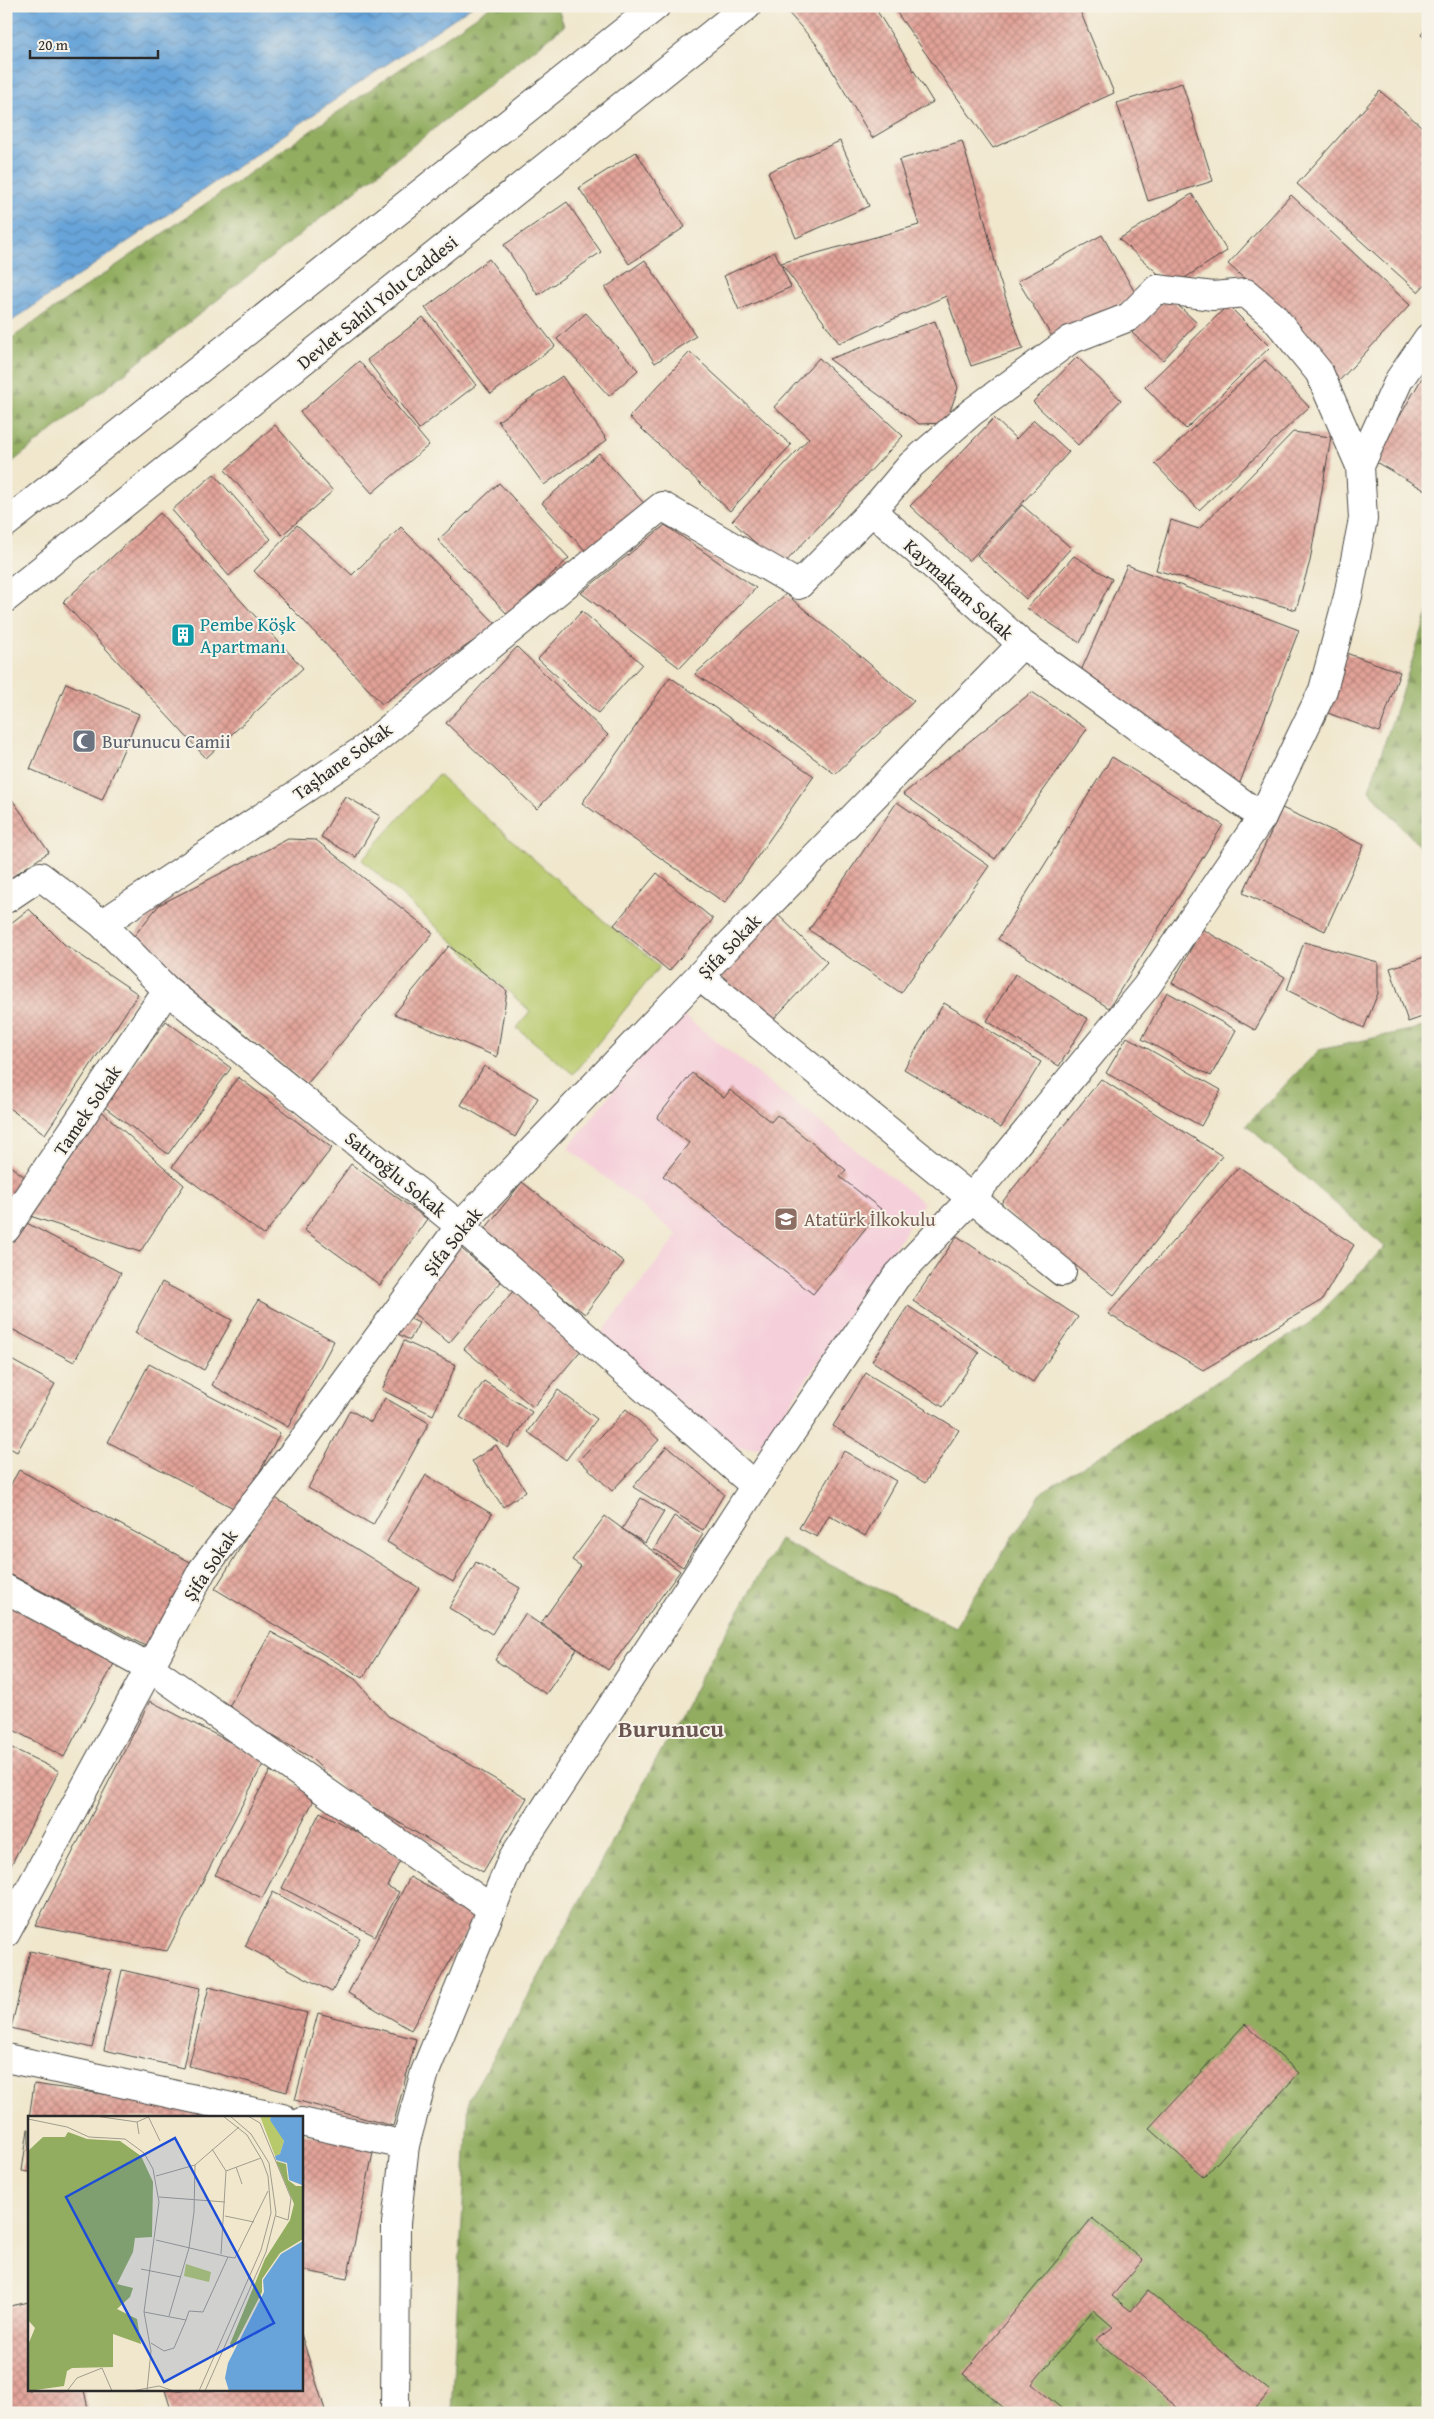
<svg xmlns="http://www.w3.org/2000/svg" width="1434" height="2419" font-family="'Gentium Book Plus',serif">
	<defs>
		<pattern id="forest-firs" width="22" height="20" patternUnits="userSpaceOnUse" patternTransform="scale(1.25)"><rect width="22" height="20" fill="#92ad60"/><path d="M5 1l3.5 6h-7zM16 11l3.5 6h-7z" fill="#778d4f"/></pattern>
		<pattern id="water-waves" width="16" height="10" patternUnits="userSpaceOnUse" patternTransform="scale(1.25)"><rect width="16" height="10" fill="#68a4d9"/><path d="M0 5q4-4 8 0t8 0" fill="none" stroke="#5686b0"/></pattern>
		<pattern id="building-cross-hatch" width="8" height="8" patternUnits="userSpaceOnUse" patternTransform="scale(1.25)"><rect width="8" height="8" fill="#e2a298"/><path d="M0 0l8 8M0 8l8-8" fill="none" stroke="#b7847c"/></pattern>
	</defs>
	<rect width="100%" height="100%" fill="#f7f3e8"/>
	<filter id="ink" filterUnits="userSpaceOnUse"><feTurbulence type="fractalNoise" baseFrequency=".02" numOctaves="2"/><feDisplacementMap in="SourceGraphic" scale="10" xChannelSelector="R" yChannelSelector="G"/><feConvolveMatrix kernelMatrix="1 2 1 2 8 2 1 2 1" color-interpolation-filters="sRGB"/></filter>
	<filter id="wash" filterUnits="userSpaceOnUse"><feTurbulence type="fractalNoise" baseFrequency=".0096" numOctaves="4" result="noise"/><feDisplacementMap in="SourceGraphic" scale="20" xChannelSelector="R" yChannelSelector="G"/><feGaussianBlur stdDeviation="1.12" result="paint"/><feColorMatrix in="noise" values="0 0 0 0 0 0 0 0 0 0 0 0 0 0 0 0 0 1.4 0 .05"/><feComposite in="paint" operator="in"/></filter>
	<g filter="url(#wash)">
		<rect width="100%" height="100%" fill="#f0e7cd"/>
		<path fill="#f5cfda" d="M682 1014 924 1203 761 1448 730 1447 600 1335 678 1235 568 1148 650 1045Z"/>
		<path fill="url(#forest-firs)" stroke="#5e6c46" d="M491 6H557L564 26 6 467V342Z
			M1428 613V856L1369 790Z
			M1428 1026V2413H451L469 2099 537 1980 717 1648 780 1540 955 1627 1042 1492 1311 1322 1385 1247 1246 1125 1319 1050Z"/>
		<path fill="#b8c96c" stroke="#727a4c" d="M438 775 604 921 660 966 573 1074 517 1028 530 1011 362 860Z"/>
		<path fill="url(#water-waves)" stroke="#4a6882" d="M6 6H472L6 325Z"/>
		<g id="blocks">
			<path fill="url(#building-cross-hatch)" d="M790 6H874L933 102 872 138 817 45 786 10Z
				M892 6H1078L1114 93 993 148Z
				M1428 25V40L1421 35Z
				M1182 83 1213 181 1148 201 1117 103Z
				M1380 91 1428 132V281L1418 292 1297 184Z
				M840 141 869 206 796 238 768 172Z
				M962 141 981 205 999 278 1023 349 971 366 946 296 839 343 781 263 919 225 899 160Z
				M636 152 685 227 629 264 579 188Z
				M1192 194 1227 251 1172 286 1119 239Z
				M1291 195 1410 305 1339 381 1304 349 1312 340 1228 264Z
				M567 202 601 252 538 295 504 245Z
				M1102 235 1137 296 1054 340 1018 281Z
				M775 252 791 287 739 310 724 276Z
				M489 259 555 346 491 394 425 308Z
				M645 260 696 336 655 363 605 288Z
				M1167 295 1197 323 1163 360 1132 333Z
				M1228 305 1270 347 1186 429 1145 387Z
				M586 313 638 370 609 396 557 339Z
				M423 317 476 385 419 429 367 360Z
				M935 321 958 388 946 423 919 424 829 359Z
				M690 352 791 445 730 511 629 417Z
				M1077 357 1121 400 1078 445 1033 402Z
				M819 358 903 436 781 567 732 521 809 438 774 407Z
				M1265 360 1309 407 1199 510 1155 464Z
				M359 361 429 445 372 493 300 412Z
				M1426 371 1428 372V492L1374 461Z
				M562 376 607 440 544 485 498 421Z
				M994 418 1016 439 1034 420 1069 452 969 561 910 506Z
				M275 425 333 491 282 535 225 470Z
				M1293 432 1331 437 1310 561 1296 610 1156 570 1171 520 1199 529Z
				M599 453 649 509 590 556 542 503Z
				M214 474 271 539 229 576 172 510Z
				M499 483 569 558 508 615 438 540Z
				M1022 505 1071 548 1026 599 977 555Z
				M160 513 303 668 206 758 63 602Z
				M297 525 352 575 401 527 497 625 382 704 304 621 254 571Z
				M665 525 756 588 680 668 581 593Z
				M1074 556 1112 579 1080 643 1027 608Z
				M1127 565 1299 630 1239 785 1081 671Z
				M786 594 914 701 835 774 758 716 695 674Z
				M582 611 642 664 598 713 538 659Z
				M517 647 608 735 537 809 446 723Z
				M1346 653 1400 672 1379 732 1325 712Z
				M670 677 814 776 725 903 582 803Z
				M66 683 139 714 102 800 30 769Z
				M1032 692 1087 729 995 859 903 794Z
				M1112 757 1223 825 1109 1008 998 939Z
				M6 791 49 852 6 881Z
				M345 796 380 816 356 857 321 837Z
				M897 802 989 866 901 993 809 930Z
				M1282 808 1364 845 1325 931 1243 893Z
				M288 839 316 840 433 933 307 1084 130 941 159 905Z
				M657 873 713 919 669 971 614 925Z
				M29 909 64 944 138 994 45 1134 6 1106V927Z
				M775 912 827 962 770 1023 717 974Z
				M1202 929 1285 977 1255 1030 1172 983Z
				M1304 942 1378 962V993L1364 1028 1287 990Z
				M449 946 507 991 497 1057 394 1014Z
				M1428 956V1015L1408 1022 1390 968Z
				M1015 974 1088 1019 1059 1066 987 1021Z
				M1167 992 1236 1030 1211 1076 1142 1039Z
				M944 1003 1041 1062 1001 1128 904 1069Z
				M166 1021 231 1068 168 1154 103 1106Z
				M1127 1037 1221 1090 1201 1126 1106 1073Z
				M484 1066 538 1098 515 1137 461 1105Z
				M692 1073 724 1098 730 1090 771 1122 777 1115 846 1170 840 1177 881 1209 813 1294 663 1176 689 1143 657 1118Z
				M238 1077 332 1148 264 1235 172 1167Z
				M1101 1079 1222 1156 1114 1295 999 1206Z
				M98 1108 184 1185 140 1252 27 1215Z
				M6 1163 25 1177 6 1203Z
				M351 1164 427 1219 380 1285 304 1230Z
				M1239 1167 1354 1245 1322 1300 1203 1370 1108 1314Z
				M522 1182 624 1262 585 1314 481 1234Z
				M23 1221 121 1273 74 1362 6 1326V1251Z
				M957 1236 1078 1317 1033 1382 913 1301Z
				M457 1245 501 1282 449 1343 405 1306Z
				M162 1282 232 1320 204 1370 135 1333Z
				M514 1290 583 1348 533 1407 464 1349Z
				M258 1300 334 1341 288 1427 212 1385Z
				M908 1306 979 1353 943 1407 872 1361Z
				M400 1314 419 1323 410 1340 392 1331Z
				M404 1341 456 1365 433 1415 382 1390Z
				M6 1357 55 1384 17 1452 6 1446Z
				M149 1364 280 1433 239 1511 108 1442Z
				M866 1373 959 1430 925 1483 833 1426Z
				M484 1381 532 1412 508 1448 460 1417Z
				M558 1390 597 1419 566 1460 528 1432Z
				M385 1398 429 1423 373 1525 308 1488 350 1410 371 1422Z
				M626 1409 659 1440 612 1491 579 1460Z
				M496 1445 526 1491 503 1507 472 1461Z
				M667 1446 724 1494 703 1530 633 1487Z
				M844 1451 896 1481 865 1536 829 1515 817 1537 799 1528Z
				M19 1470 194 1564 149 1648 6 1572V1493Z
				M426 1475 492 1514 453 1582 387 1542Z
				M272 1496 419 1588 363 1678 215 1589Z
				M641 1498 664 1512 645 1543 622 1529Z
				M605 1516 680 1571 608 1670 541 1623 581 1566 572 1560Z
				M674 1516 703 1534 683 1567 654 1549Z
				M476 1562 520 1588 492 1634 449 1608Z
				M6 1602 116 1660 64 1757 6 1726Z
				M525 1614 577 1649 546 1694 495 1660Z
				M271 1632 355 1679 388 1716 527 1798 483 1872 344 1790 310 1757 227 1710Z
				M150 1701 265 1760 208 1871 167 1951 35 1926Z
				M6 1745 59 1771 6 1875Z
				M270 1771 316 1796 262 1898 215 1875Z
				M320 1812 402 1857 387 1886 399 1892 375 1936 282 1888Z
				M410 1877 477 1914 411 2030 348 1993Z
				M273 1892 360 1938 332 1992 245 1946Z
				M30 1951 111 1970 92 2048 11 2028Z
				M122 1970 200 1988 183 2068 104 2050Z
				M209 1987 307 2013 287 2092 189 2066Z
				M318 2013 416 2039 393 2126 295 2100Z
				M1245 2024 1299 2073 1204 2177 1149 2128Z
				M34 2084 201 2108 199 2118H29Z
				M28 2129H29V2172L22 2171Z
				M301 2134 374 2148 347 2279 301 2270Z
				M1092 2218 1143 2260 1112 2296 1131 2311 1148 2291 1270 2391 1252 2413H1184L1096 2340 1113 2327 1093 2310 1032 2384 1067 2413H1010L963 2374Z
				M29 2302V2390H84L89 2413H6V2307Z
				M301 2334 326 2413H172L165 2390H301Z"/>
		</g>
	</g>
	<g filter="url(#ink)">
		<use href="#blocks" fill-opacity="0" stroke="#494743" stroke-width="1"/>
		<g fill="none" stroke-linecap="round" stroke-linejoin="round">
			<g stroke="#494743" stroke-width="30">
				<path id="street" d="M872 511 911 465 972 412 1070 340 1129 317 1157 289 1213 296 1246 293 1273 316 1319 372 1360 466
					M6 899 40 876 102 924 363 750 662 506 799 585 872 511 1022 644 1262 817
					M102 924 167 990 460 1226 755 1486
					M699 976 1062 1272
					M6 1229 167 990
					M6 1589 149 1667 492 1909
					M6 1933 203 1569 300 1444 460 1226 699 976 1022 644
					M6 2058 282 2118
					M301 2122 405 2145"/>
			</g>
			<g stroke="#494743" stroke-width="30">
				<path id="secondary" d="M395 2413 396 2223 405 2145 425 2072 512 1859 755 1486 896 1277 970 1200 1146 987 1262 817 1323 690 1348 596 1363 519 1360 466 1399 380 1428 338"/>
			</g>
			<g stroke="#494743" stroke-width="30">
				<path id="primary" d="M6 523 656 6
					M6 598 747 6"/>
			</g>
			<use href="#street" stroke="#fff" stroke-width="28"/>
			<use href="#secondary" stroke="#fff" stroke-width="28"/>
			<use href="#primary" stroke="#fff" stroke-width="28"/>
		</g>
	</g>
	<defs>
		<g id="building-square" transform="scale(1.25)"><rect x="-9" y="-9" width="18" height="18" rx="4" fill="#0f9aa8" stroke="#f7f3e8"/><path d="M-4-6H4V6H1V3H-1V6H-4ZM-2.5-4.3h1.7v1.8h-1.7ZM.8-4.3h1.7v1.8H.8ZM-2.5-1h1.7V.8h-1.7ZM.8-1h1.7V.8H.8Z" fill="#fff"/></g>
		<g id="mosque-square" transform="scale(1.25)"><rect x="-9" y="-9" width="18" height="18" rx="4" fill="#6b7280" stroke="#f7f3e8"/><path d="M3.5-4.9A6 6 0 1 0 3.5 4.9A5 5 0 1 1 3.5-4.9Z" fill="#fff"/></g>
		<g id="school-square" transform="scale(1.25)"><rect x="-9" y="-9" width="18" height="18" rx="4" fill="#8d6e63" stroke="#f7f3e8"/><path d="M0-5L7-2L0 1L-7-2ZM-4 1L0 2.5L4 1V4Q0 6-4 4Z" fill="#fff"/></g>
	</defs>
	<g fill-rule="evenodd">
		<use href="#building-square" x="183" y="635"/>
		<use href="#mosque-square" x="84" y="741"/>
		<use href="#school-square" x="786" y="1219"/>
	</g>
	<g text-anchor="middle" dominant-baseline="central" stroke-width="4" stroke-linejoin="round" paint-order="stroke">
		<g font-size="19" fill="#2b2b2b" stroke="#f7f3e8">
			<text transform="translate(377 302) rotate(-39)">Devlet Sahil Yolu Caddesi</text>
			<text transform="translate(959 589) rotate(42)">Kaymakam Sokak</text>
			<text transform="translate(342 761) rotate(-36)">Taşhane Sokak</text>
			<text transform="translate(729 946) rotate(-46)">Şifa Sokak</text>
			<text transform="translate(87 1110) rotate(-56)">Tamek Sokak</text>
			<text transform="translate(396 1174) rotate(39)">Satıroğlu Sokak</text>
			<text transform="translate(452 1241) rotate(-51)">Şifa Sokak</text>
			<text transform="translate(210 1565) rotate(-56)">Şifa Sokak</text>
		</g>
		<g font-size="19" fill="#0d838f" stroke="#f7f3e8" text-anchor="start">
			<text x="200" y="624">Pembe Köşk<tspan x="200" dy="22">Apartmanı</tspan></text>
		</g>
		<g font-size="19" fill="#5b616d" stroke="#f7f3e8" text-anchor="start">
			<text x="102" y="741">Burunucu Camii</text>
		</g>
		<g font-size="19" fill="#785e54" stroke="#f7f3e8" text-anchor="start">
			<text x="804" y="1219">Atatürk İlkokulu</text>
		</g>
		<g font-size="24" font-weight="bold" fill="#6b5551" stroke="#f7f3e8">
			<text x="671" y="1728">Burunucu</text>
		</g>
	</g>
	<g transform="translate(28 2116)">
		<rect width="275" height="275" fill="#f0e7cd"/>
		<path d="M232 0H243L242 4 252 15 256 25 252 38 247 40Z" fill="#b8c96c"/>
		<path d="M40 16 59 23 92 25 113 40 125 66 124 121 107 122 105 136 89 168 105 172 102 181 89 193 109 203 113 228 85 218V251L44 252 39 255 36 270 0 275V229L7 212 0 204V35L15 21H37ZM248 45 258 48 260 64 268 70H275V123L252 137 234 163V176L205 232 202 228 237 143 262 104 266 88Z" fill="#92ad60"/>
		<path d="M158 148 183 156 181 166 156 160Z" fill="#b8c96c"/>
		<path d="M243 0H275L274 69 261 64 259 47 248 44 247 40 252 38 256 25 242 4ZM275 125V275H201L197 262 200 247 236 176 235 164 253 138Z" fill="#68a4d9"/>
		<path fill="none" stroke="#a19c8c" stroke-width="1" d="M67 0 109 6M120 0 132 25M220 0 232 7 263 82 260 104 248 100M0 3 39 11 61 21 97 23 116 37 125 53 131 86 116 196 123 235 119 275M111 18 109 6 120 1M184 33 198 55 193 138M208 51 214 68M198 55 233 42M128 60 167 49 211 11M131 81 197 86M197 100 226 106M128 124 200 141M113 153 153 161M116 196 158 204 161 195 175 196 200 141 207 142 240 75M141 200 161 132 166 96 167 49M123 227 136 235 146 232 158 204M39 275 49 262 74 252 84 275M104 275 131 270 146 275M171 275 233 134 243 97 240 60 234 44 219 19 195 0M177 275 238 136 248 97 241 47 223 18 202 0"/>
		<path fill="#1d4ed8" fill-opacity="0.15" stroke="#1d4ed8" stroke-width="2.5" d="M147 22 246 207 136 266 38 81Z"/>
		<rect width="275" height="275" fill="none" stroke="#2b2b2b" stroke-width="2.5"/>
	</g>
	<rect width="1434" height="2419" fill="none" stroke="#f7f3e8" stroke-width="25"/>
	<path d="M30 50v8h128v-8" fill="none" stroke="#2b2b2b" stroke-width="2.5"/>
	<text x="38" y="50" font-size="15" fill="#2b2b2b" stroke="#f7f3e8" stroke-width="4" paint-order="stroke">20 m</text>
</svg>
